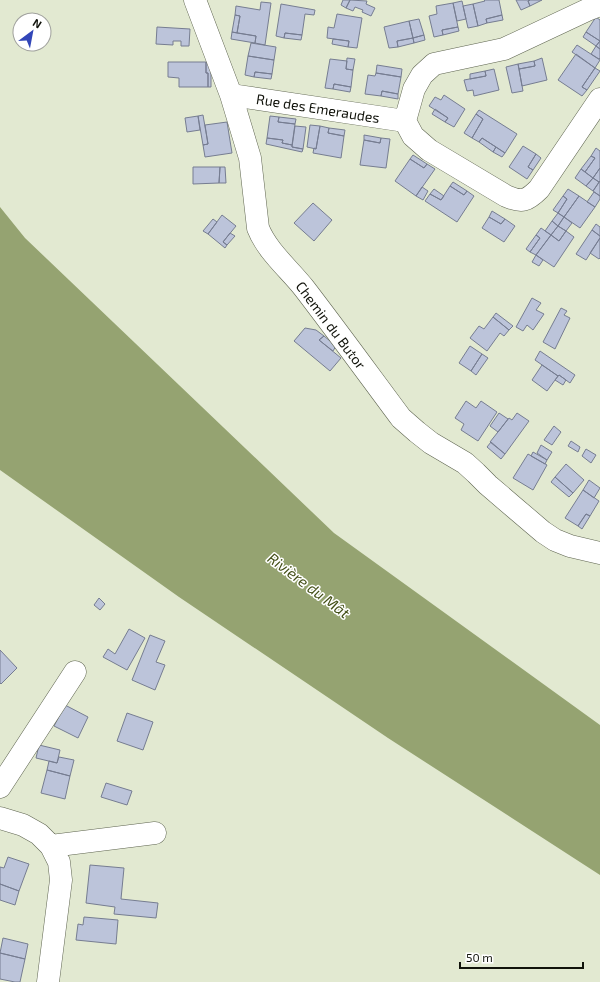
<svg xmlns="http://www.w3.org/2000/svg" width="600" height="982" font-family="'Exo 2',sans-serif">
	<rect width="100%" height="100%" fill="#e2e9d1"/>
	<path fill="#95a371" d="M0 207 25 238 334 533 600 725V875L388 738 179 597 0 470Z"/>
	<path fill="#bcc4da" stroke="#767d91" d="M343 0H350L346 8 341 5Z
		M350 0 367 1 366 4 375 8 371 16 362 12 363 10 355 7 353 11 346 8Z
		M484 0H499L502 15 486 19 487 23 478 26 473 4 485 1Z
		M516 0H530L528 1 530 6 521 10Z
		M530 0H542L530 6 528 1Z
		M462 1 466 19 457 21 453 3Z
		M261 2 271 3 265 45 255 43 256 36 237 33 240 16 235 15 236 6 260 10Z
		M453 3 458 27 442 30 443 35 434 37 429 16 437 14 436 6Z
		M281 4 315 10 314 15 305 14 302 35 285 33 284 38 276 36Z
		M473 4 478 26 468 28 463 6Z
		M337 14 362 18 357 48 348 47 349 41 327 38 328 27 334 28Z
		M235 15 240 16 237 33 232 32Z
		M502 15 503 20 487 23 486 19Z
		M596 17 600 20V49L596 46 600 41 586 32Z
		M419 19 424 35 413 38 409 21Z
		M409 21 413 38 397 41 398 47 389 48 384 27Z
		M157 27 190 29 189 46H181V41H173V45L156 44Z
		M458 27 459 31 443 35 442 30Z
		M232 32 256 36 255 43 231 39Z
		M586 32 600 41 596 46 583 37Z
		M285 33 302 35 301 40 284 38Z
		M424 35 425 40 414 43 413 38Z
		M413 38 414 43 398 47 397 41Z
		M333 39 349 41 348 47 332 44Z
		M251 43 276 47 274 60 248 56Z
		M577 45 600 60 595 68 572 52Z
		M596 46 600 49V58L599 59 591 54Z
		M576 54 595 68 582 87 587 90 582 96 558 80Z
		M248 56 274 60 272 74 255 72 254 77 245 75Z
		M347 58 355 59 353 70 346 69Z
		M542 58 547 80 522 86 519 69 535 66 534 61Z
		M330 59 347 61 346 69 353 70 351 87 334 84 333 89 325 88Z
		M534 61 535 66 519 69 518 64Z
		M168 62H206V73H208V87H179V78L168 77Z
		M206 62H211V87H208V73H206Z
		M518 64 523 91 512 93 506 67Z
		M377 65 402 69 401 77 376 73Z
		M595 68 600 71 587 90 582 87Z
		M494 69 499 90 474 96 473 90 467 91 464 80 486 76 485 71Z
		M485 71 486 76 470 79V74Z
		M255 72 272 74 271 79 254 77Z
		M376 73 401 77 398 94 382 91 381 96 365 94 368 75 375 76Z
		M334 84 351 87 350 92 333 89Z
		M382 91 398 94V99L381 96Z
		M444 95 465 109 454 127 445 122 448 118 429 106 435 97 441 100Z
		M435 109 448 118 445 122 432 114Z
		M479 110 517 134 505 153 482 138 479 142 472 138 483 119 476 114Z
		M476 114 483 119 472 138 464 133Z
		M203 115 208 144 203 145 198 116Z
		M198 116 200 130 187 132 185 118Z
		M270 116 279 117 278 122 295 124 292 145 282 143 283 140 267 138Z
		M279 117 296 119 295 124 278 122Z
		M227 122 232 153 205 157 203 145 208 144 205 125Z
		M310 125 320 126 316 149 307 147Z
		M295 126 306 127 303 149 292 147Z
		M320 126 329 128 328 133 344 136 341 158 313 153 314 148 316 149Z
		M329 128 345 130 344 136 328 133Z
		M364 135 381 138 380 143 364 140Z
		M267 138 283 140 282 143 292 145V147L303 149 302 152 266 144Z
		M381 138 390 139 386 168 360 165 364 140 380 143Z
		M482 138 496 147 493 152 479 142Z
		M523 146 536 154 528 167 533 170 527 179 509 167Z
		M496 147 505 153 502 157 493 152Z
		M596 148 600 151V168L593 178 585 172 595 158 591 156Z
		M536 154 541 158 533 170 528 167Z
		M413 155 427 164 424 168 410 159Z
		M591 156 595 158 585 172 581 169Z
		M410 159 424 168 427 164 435 169 416 196 395 181Z
		M193 167H220L219 183 193 184Z
		M220 167H225L226 183H219Z
		M600 168V181L599 182 593 178Z
		M581 169 593 178 586 186 575 178Z
		M593 178 599 182 593 191 586 186Z
		M600 181V196L593 191Z
		M453 182 467 191 464 195 450 186Z
		M450 186 464 195 467 191 474 196 457 222 425 201 430 194 441 200Z
		M422 187 428 191 423 200 416 196Z
		M434 189 444 196 441 200 430 194Z
		M568 189 579 196 564 217 558 213 567 199 563 196Z
		M594 192 600 196V199L595 207 587 202Z
		M563 196 567 199 558 213 553 210Z
		M579 196 595 207 580 228 564 217Z
		M313 203 332 220 314 241 294 223Z
		M492 211 505 219 501 224 489 217Z
		M558 213 564 217 558 226 552 221Z
		M222 215 236 226 223 242 227 245 225 248 208 234Z
		M489 217 501 224 505 219 515 226 504 242 482 228Z
		M564 217 572 223 566 231 558 226Z
		M213 219 217 222 208 234 203 231Z
		M552 221 558 226 551 235 545 231Z
		M596 224 600 227V236L592 230Z
		M558 226 566 231 559 241 551 235Z
		M541 228 551 235 536 255 530 252 540 238 536 235Z
		M592 230 600 236V238L586 260 576 254Z
		M566 231 574 237 554 267 536 255 551 235 559 241Z
		M230 233 235 236 227 245 223 242Z
		M536 235 540 238 530 252 526 249Z
		M600 238V258L599 259 590 253Z
		M536 255 543 260 539 266 532 262Z
		M532 298 541 303 536 310 544 314 533 330 527 325 523 331 516 327Z
		M561 308 567 311 564 315 570 318 555 349 543 342Z
		M496 313 513 326 509 330 493 317Z
		M493 317 509 330 504 336 500 333 487 351 470 338 479 326 484 329Z
		M305 328 316 330 324 336 319 340 341 358 330 371 294 341Z
		M324 336 336 346 333 351 319 340Z
		M470 346 482 354 471 371 459 363Z
		M540 351 575 375 570 383 559 375 558 376 535 360Z
		M482 354 488 358 476 375 471 371Z
		M542 365 558 376 547 391 532 380Z
		M559 375 566 380 563 385 555 380Z
		M466 401 476 408 481 401 497 412 478 441 461 430 464 424 455 418Z
		M499 413 508 419 498 432 490 426Z
		M517 413 529 421 505 454 490 442 509 418 512 420Z
		M554 426 561 432 552 445 544 440Z
		M571 441 580 447 578 452 568 446Z
		M491 442 505 454 501 459 487 447Z
		M541 445 552 452 547 460 537 453Z
		M586 449 596 455 591 463 582 456Z
		M533 452 547 460 545 464 531 456Z
		M528 454 547 465 533 490 513 478Z
		M566 464 584 480 573 493 555 477Z
		M555 477 573 493 569 497 551 482Z
		M589 480 600 488 594 498 583 490Z
		M583 490 599 501 590 516 586 514 578 526 565 518Z
		M586 514 590 516 582 529 578 526Z
		M99 598 105 604 100 610 94 605Z
		M129 629 145 638 127 670 103 657 108 649 115 654Z
		M150 635 165 641 156 662 165 665 155 690 132 680Z
		M0 650 17 668 1 684 0 683Z
		M65 705 88 717 78 738 54 726Z
		M127 713 153 722 143 750 117 741Z
		M39 745 60 750 57 763 36 758Z
		M59 757 74 760 70 776 47 770 49 761 57 763Z
		M47 770 70 776 65 799 41 793Z
		M106 783 132 791 127 805 101 797Z
		M8 857 29 864 19 891 0 884V867L4 868Z
		M90 865 124 868 121 899 158 903 156 918 114 914 115 907 86 903Z
		M0 884 19 891 15 905 0 900Z
		M84 917 118 920 116 944 76 940 78 924 83 925Z
		M3 938 28 944 25 959 0 953Z
		M0 953 25 959 20 982H15L0 979Z"/>
	<g fill="none" stroke-linecap="round" stroke-linejoin="round">
		<g stroke="#5e6450" stroke-width="23">
			<path id="minor" d="M195 0 231 95 250 158 258 228C267 251 289 269 304 288 337 331 369 375 401 418L417 432 431 443 465 463 476 473 488 485 516 509 543 532 555 540 570 546 600 553
				M600 5 587 10 504 49 434 64 422 75 414 89 405 121 413 136 429 150 506 196C522 203 527 201 539 189L600 99
				M231 95 405 121
				M0 787 75 672
				M0 818 23 825 39 834 51 846 59 862 61 880 48 982
				M51 846 155 833"/>
		</g>
		<use href="#minor" stroke="#fff" stroke-width="22"/>
	</g>
	<g text-anchor="middle" dominant-baseline="central" stroke-width="3" stroke-linejoin="round" paint-order="stroke">
		<g font-size="14" fill="#11130b" stroke="#fff">
			<text transform="translate(318 108) rotate(9)">Rue des Emeraudes</text>
			<text transform="translate(331 325) rotate(53)">Chemin du Butor</text>
		</g>
		<g font-size="15" font-style="italic" fill="#445018" stroke="#fff">
			<text transform="translate(309 585) rotate(37)">Rivière du Mât</text>
		</g>
	</g>
	<g transform="translate(32 32) rotate(32)"><circle r="19" fill="#ffffff" stroke="#a0a19d"/>
	<path d="M0-3L7 15L0 10L-7 15Z" fill="#3246b8"/>
	<text y="-6" font-size="11" font-weight="bold" text-anchor="middle" fill="#11130b">N</text>
	</g>
	<path d="M460 962v6h123v-6" fill="none" stroke="#11130b" stroke-width="2"/>
	<text x="466" y="962" font-size="12" fill="#11130b" stroke="#ffffff" stroke-width="3" paint-order="stroke">50 m</text>
</svg>
